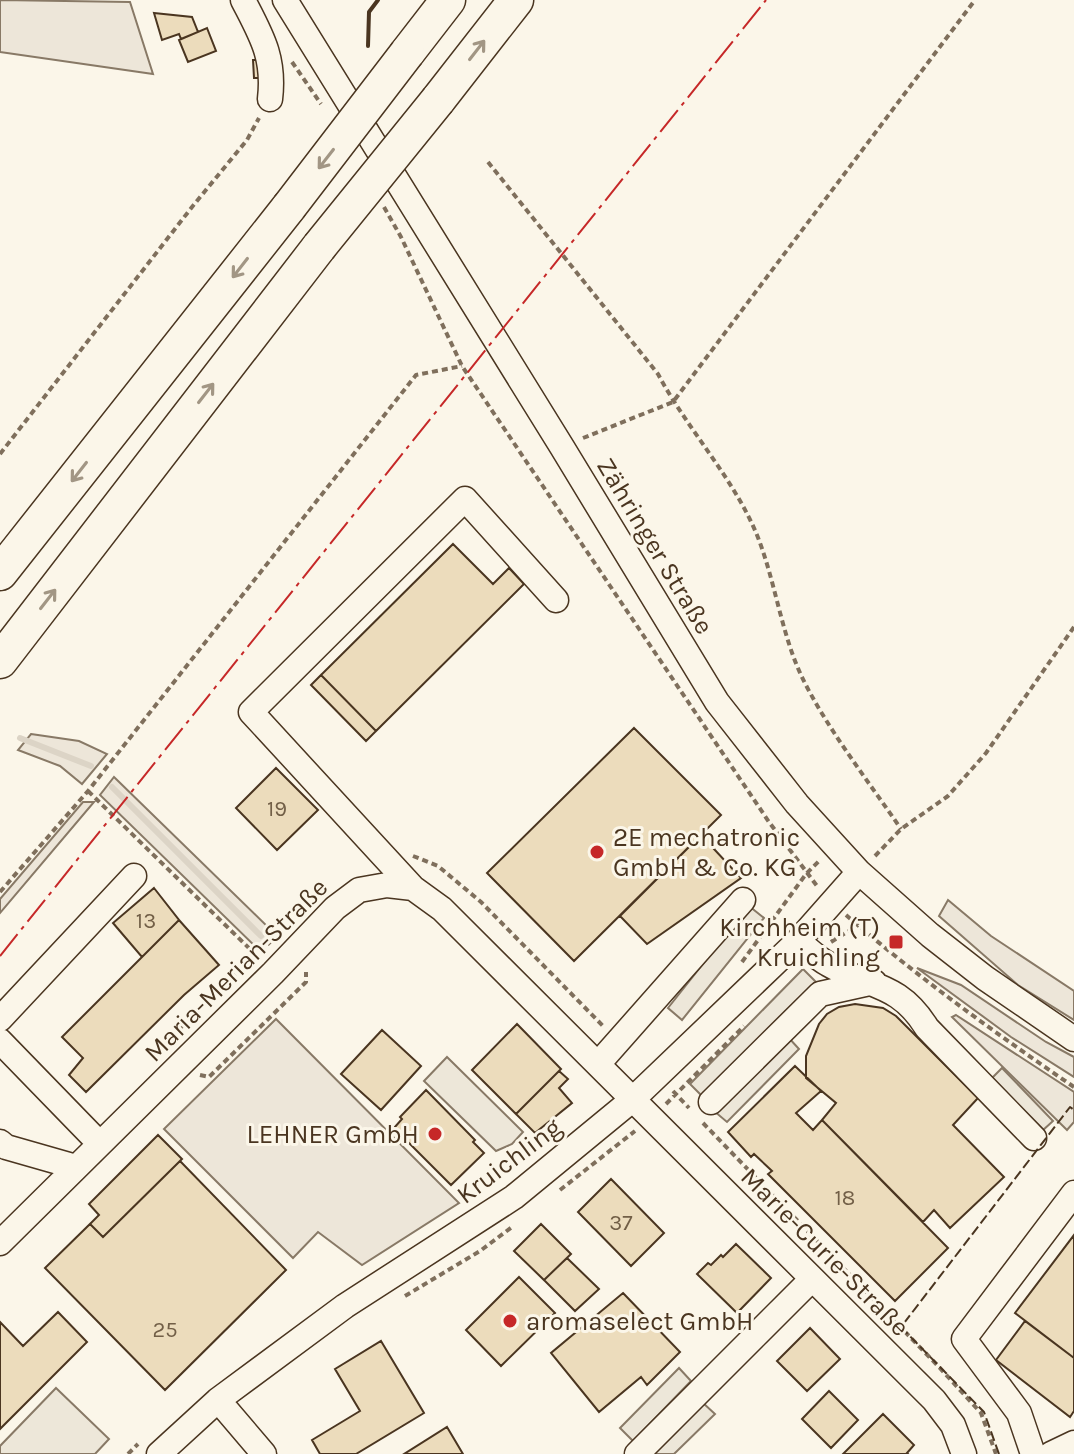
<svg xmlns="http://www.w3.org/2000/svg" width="1074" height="1454" font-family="Karla,sans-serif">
	<rect width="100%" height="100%" fill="#fbf6e9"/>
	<path fill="#ede6d9" stroke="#887966" stroke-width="2" d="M0 0 130 2 153 74 0 52Z
		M31 734 79 741 107 754 82 784 60 766 18 750Z
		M114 777 273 932 258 949 100 795Z
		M83 802H94L0 913V899Z
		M948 900 991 936 1074 991V1020L1018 985 939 916Z
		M917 968 961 985 1046 1042 1074 1057V1077L1011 1037Z
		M956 1015 1074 1092V1122L1067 1130 952 1017Z
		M276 1019 459 1203 362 1265 318 1232 293 1258 164 1129Z"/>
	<path fill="#ede7d9" stroke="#887966" stroke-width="2" d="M749 906 764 918 682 1020 668 1008Z
		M803 969 816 982 703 1097 690 1084Z
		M788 1037 799 1049 727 1122 714 1111Z
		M447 1057 523 1132 512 1144 496 1151 424 1081Z
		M1002 1068 1053 1121 1042 1131 991 1079Z
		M679 1368 691 1381 633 1441 620 1428Z
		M56 1388 109 1439 95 1454H0V1446Z
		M702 1402 715 1414 674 1454H649Z"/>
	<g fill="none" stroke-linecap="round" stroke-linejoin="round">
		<path stroke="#dcd4c6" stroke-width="6" d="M20 738 91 766
			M112 787 261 936"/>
	</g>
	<path fill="#ecdcbc" stroke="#4a3520" stroke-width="2" d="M154 13 192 17 198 32 181 39 179 34 162 40Z
		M207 28 216 51 188 62 179 40Z
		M253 60H266V78H254Z
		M453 544 493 584 509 568 524 584 376 731 321 675Z
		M321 675 376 731 366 741 311 685Z
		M634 728 721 815 574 961 487 873Z
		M276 768 318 810 277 850 236 808Z
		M706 830 718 841 714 849 741 878 647 944 620 916Z
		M154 888 179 920 142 957 113 923Z
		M179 920 219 965 184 995 86 1092 69 1075 83 1058 62 1037Z
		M855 1004 883 1008 896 1016 978 1098 953 1125 1004 1177 950 1228 934 1210 923 1222 822 1120 836 1103 806 1078V1056L819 1024 827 1014 839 1007Z
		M517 1024 561 1069 516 1114 472 1070Z
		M382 1030 421 1066 381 1110 341 1074Z
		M795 1066 821 1091 796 1113 813 1130 822 1120 948 1248 895 1301 768 1174 772 1171 754 1154 751 1157 728 1132Z
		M559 1071 568 1079 559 1088 572 1103 535 1133 516 1114Z
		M426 1090 475 1140 473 1142 484 1153 451 1185 394 1128 402 1119 400 1117Z
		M158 1135 182 1159 103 1237 90 1224 99 1215 89 1204Z
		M180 1161 286 1270 165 1390 45 1268 90 1224 103 1237Z
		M611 1179 664 1233 631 1266 578 1212Z
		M541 1224 571 1254 544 1280 514 1251Z
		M1074 1235V1358L1015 1313Z
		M736 1244 771 1278 737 1313 697 1274 708 1263 711 1265 721 1255 723 1257Z
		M567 1258 599 1289 575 1311 544 1280Z
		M519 1277 555 1313 501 1366 466 1330Z
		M623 1293 680 1352 647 1385 641 1377 599 1412 551 1353Z
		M58 1312 87 1342 0 1429V1322L23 1346Z
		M1025 1321 1074 1358V1411L1070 1417 996 1360Z
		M810 1328 840 1359 807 1391 777 1361Z
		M381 1341 424 1413 356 1454H320L312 1440 360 1411 335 1369Z
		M829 1391 858 1420 831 1448 802 1419Z
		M883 1414 914 1445 907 1453 908 1454H843Z
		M447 1427 463 1454H404Z"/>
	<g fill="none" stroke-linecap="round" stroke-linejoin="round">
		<g stroke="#4a3520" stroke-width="27">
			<path id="minor" d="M243 0C261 35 275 57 270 99
				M285 0 562 447 717 702 797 804 859 872 930 935 985 978 1074 1039
				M413 888 251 712 465 499 556 600
				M798 941C808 949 817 958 828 964 869 988 899 982 927 1028L1034 1138
				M0 1019 134 876
				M0 1041 100 1144
				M598 1064 743 900
				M711 1102 820 994 874 982
				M0 1142 6 1147 76 1167
				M0 1243 273 973 335 908 359 890 387 885 413 888 442 909 934 1400 953 1425 964 1454
				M218 1400 264 1454
				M159 1454 218 1400 345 1306 514 1197 632 1100 798 941 859 872
				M637 1454 812 1279
				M1033 1454 1019 1413 964 1339 1074 1193
				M1051 1454 1074 1443"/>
		</g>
		<g stroke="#4a3520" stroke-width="37">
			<path id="highway" d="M407 53 448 0
				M438 100 516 0
				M0 573 289 207
				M0 661 319 247"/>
		</g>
		<path stroke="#7f6f5c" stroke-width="4" stroke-dasharray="6 4" stroke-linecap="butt" d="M292 62 321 104
			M488 162 658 374C687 429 733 477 757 535 775 580 781 632 801 675 825 726 869 782 901 829
			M384 207 401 237 462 366 769 822 817 886
			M583 438 673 402 975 0
			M0 454 192 207 247 140 259 118
			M88 791 255 954
			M413 856 438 866 481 902 605 1028
			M875 856 901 829 948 796 986 753 1074 627
			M0 892 88 791 416 375 462 366
			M846 915C919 978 995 1033 1074 1087
			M831 942 858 925
			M742 962 806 874 819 861
			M170 1043V1038L272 940
			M200 1075 209 1077 306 982V972
			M673 1091 689 1108
			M666 1104 744 1026
			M703 1123 939 1367 981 1413 996 1454
			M560 1190 635 1131
			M405 1296 480 1251 512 1227
			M128 1454 138 1444"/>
		<use href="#minor" stroke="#fbf6e9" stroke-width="24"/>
		<use href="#highway" stroke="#fbf6e9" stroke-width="34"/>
		<g stroke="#4a3520" stroke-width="37" stroke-linecap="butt">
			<path id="highway-bridge" d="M289 207 407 53
				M319 247 438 100"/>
		</g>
		<use href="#highway-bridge" stroke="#fbf6e9" stroke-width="34"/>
		<path stroke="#4a3520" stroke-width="2" stroke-dasharray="10 4" stroke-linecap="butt" d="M999 1454 984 1412 901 1327 1070 1107 1074 1110"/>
		<path stroke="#4a3520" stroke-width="4" d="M368 46 369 12 378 0"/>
		<path stroke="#c62828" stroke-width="2" stroke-dasharray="28 6 4 6" stroke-linecap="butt" d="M0 956 766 0"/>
	</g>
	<defs><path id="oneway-shaft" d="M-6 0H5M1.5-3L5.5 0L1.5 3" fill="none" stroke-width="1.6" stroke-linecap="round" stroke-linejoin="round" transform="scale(2)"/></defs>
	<g stroke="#a29684">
		<use href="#oneway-shaft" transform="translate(477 50) rotate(-52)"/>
		<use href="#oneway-shaft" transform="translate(326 159) rotate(128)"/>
		<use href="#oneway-shaft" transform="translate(240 268) rotate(128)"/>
		<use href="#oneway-shaft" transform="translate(206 393) rotate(-52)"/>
		<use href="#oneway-shaft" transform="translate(79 472) rotate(128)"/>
		<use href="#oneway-shaft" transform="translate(48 599) rotate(-52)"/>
	</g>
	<g fill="#c62828" stroke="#fbf6e9" stroke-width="3">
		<circle cx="597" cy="852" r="8"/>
		<rect x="888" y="934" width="16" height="16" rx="4"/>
		<circle cx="435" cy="1134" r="8"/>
		<circle cx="510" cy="1321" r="8"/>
	</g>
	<g text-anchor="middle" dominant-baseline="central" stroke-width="6" stroke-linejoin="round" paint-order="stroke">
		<g font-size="22" fill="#725f47">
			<text x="277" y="809">19</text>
			<text x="146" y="921">13</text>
			<text x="845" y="1198">18</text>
			<text x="621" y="1223">37</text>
			<text x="165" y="1330">25</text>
		</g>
		<g font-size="26" fill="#4a3520" stroke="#fbf6e9">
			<text transform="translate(655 546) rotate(59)">Zähringer Straße</text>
			<text transform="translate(236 970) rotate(-45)">Maria-Merian-Straße</text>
			<text transform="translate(509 1161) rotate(-37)">Kruichling</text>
			<text transform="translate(825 1252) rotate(45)">Marie-Curie-Straße</text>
		</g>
		<g font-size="26" fill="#4a3520" stroke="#fbf6e9" text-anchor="start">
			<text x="613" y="837">2E mechatronic<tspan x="613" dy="30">GmbH &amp; Co. KG</tspan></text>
			<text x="880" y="927" text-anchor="end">Kirchheim (T)<tspan x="880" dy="30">Kruichling</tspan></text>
			<text x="419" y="1134" text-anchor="end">LEHNER GmbH</text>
			<text x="526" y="1321">aromaselect GmbH</text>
		</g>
	</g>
</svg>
